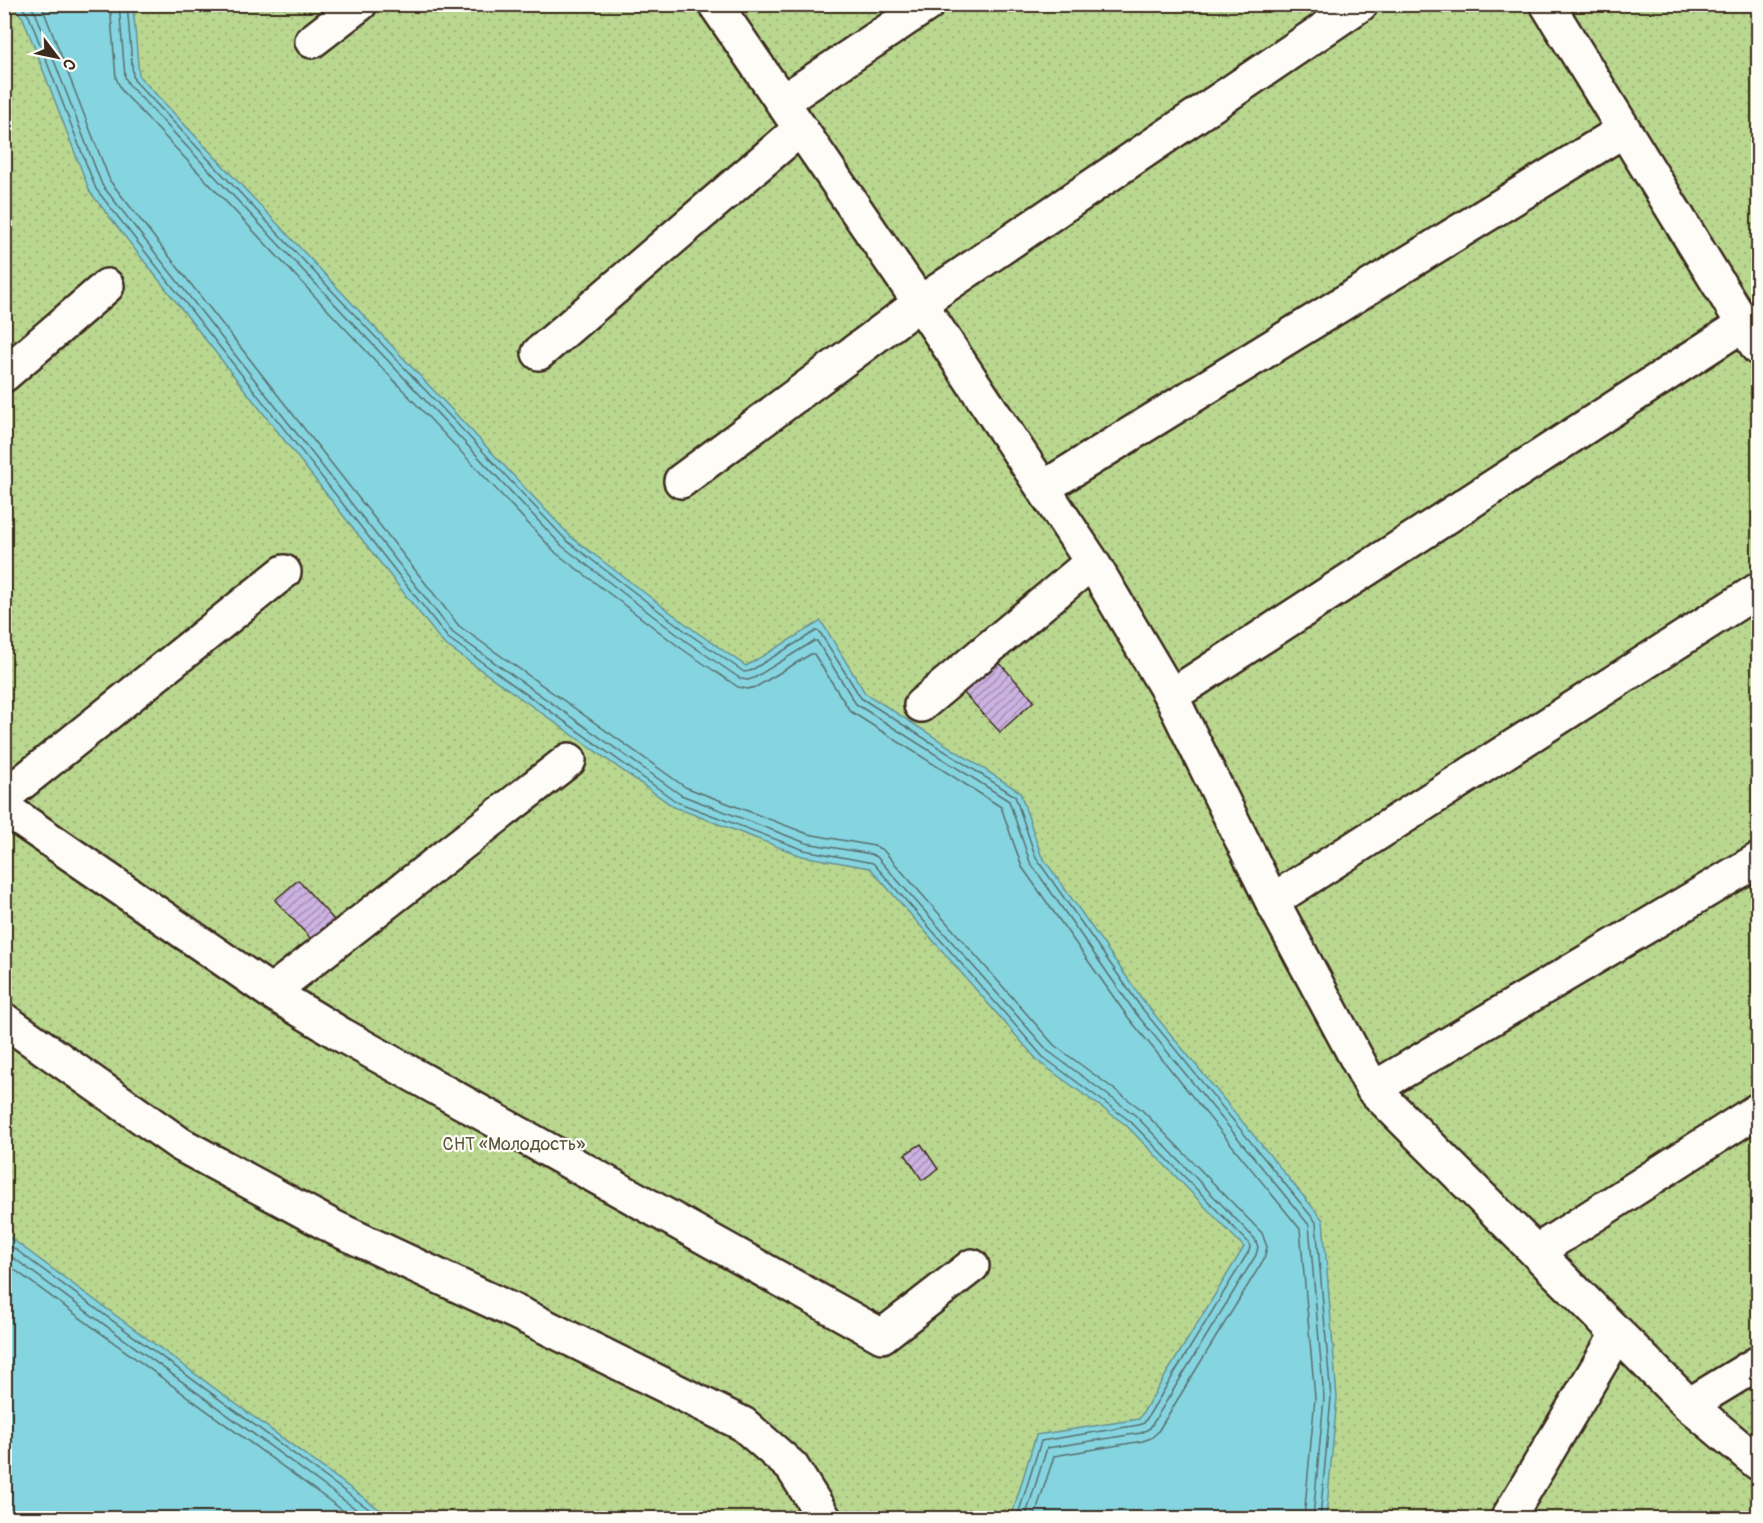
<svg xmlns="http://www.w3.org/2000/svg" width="1763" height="1523" font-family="Pangolin,sans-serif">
	<defs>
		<pattern id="garden-dots" width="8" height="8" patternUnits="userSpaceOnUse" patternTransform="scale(1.5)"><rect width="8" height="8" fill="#b9d78f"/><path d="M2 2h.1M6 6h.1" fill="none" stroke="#a0b97b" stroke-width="1.8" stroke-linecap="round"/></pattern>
		<pattern id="building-hatch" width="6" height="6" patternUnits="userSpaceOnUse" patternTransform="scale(1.5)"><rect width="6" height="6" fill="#ccb2e0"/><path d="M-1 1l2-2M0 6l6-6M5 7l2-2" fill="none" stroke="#a791b5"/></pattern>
	</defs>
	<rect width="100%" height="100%" fill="#fdfcf7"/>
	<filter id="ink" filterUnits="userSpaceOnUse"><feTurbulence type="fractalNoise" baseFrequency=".0167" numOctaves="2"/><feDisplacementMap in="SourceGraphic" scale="12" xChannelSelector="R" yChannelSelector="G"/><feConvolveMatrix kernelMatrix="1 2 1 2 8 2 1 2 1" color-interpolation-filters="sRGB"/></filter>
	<g filter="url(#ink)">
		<path fill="url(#garden-dots)" stroke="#7a8056" stroke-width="1.5" d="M5 5H1758V1518H329L5 1296Z"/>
		<path fill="#85d5e0" stroke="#679192" stroke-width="1.5" d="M12 5H133L139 76 571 537 695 631 746 666 821 621 865 693 1020 792 1041 855 1145 1003 1323 1220 1337 1398 1326 1518H1011L1036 1435 1139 1419 1244 1247 1126 1125 1039 1062 870 868 802 856 674 807 443 643 90 192 23 18Z
			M4 1234H5L391 1518H5Z"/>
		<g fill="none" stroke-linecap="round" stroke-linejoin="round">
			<path stroke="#596e6c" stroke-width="1.5" d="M19 4 29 16 96 189 448 638 677 802 804 850 873 863 1043 1057 1130 1121 1249 1243 1250 1247 1249 1251 1144 1423 1139 1425 1041 1441 1017 1518
				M29 4 36 14 102 185 453 633 681 795 806 843 871 854 877 857 1048 1051 1135 1115 1255 1239 1258 1247 1256 1255 1150 1428 1141 1433 1047 1448 1025 1518
				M41 4 110 181 459 626 685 787 808 834 874 846 883 850 1054 1045 1141 1109 1262 1233 1267 1247 1264 1259 1157 1433 1151 1438 1143 1441 1054 1456 1034 1518
				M110 4 116 78 122 91 556 553 682 649 738 687 747 689 756 687 811 654H814L850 711 1001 807 1022 867 1127 1016 1300 1229 1315 1398 1304 1518
				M119 4 125 77 129 85 562 546 687 642 741 679 748 680 754 678 814 641H817L856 704 1009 801 1030 862 1134 1011 1309 1225 1324 1398 1313 1518
				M127 4 133 76 134 80 567 541 692 636 744 672 750 671 816 631H819L861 698 1015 796 1036 858 1140 1006 1316 1222 1331 1398 1320 1518
				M4 1241 381 1518
				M4 1251 368 1518
				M4 1262 353 1518"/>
		</g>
		<path fill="url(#building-hatch)" stroke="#3b2a1e" stroke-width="1.5" d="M996 659 1034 701 1000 732 962 691Z
			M298 880 335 921 313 941 275 900Z
			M921 1144 938 1169 922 1180 905 1154Z"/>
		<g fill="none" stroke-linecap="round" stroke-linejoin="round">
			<g stroke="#3b2a1e" stroke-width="38">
				<path id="minor" d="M715 4 920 303 1092 562 1171 696 1272 901 1373 1089 1689 1405 1758 1463
					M1547 4 1758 348
					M312 41 360 4
					M782 102 928 4
					M539 353 800 129
					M4 375 107 286
					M681 481 920 303 1361 4
					M1043 488 1624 130
					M1171 696 1744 324
					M921 705 1092 562
					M4 797 284 572
					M4 808 271 992 342 1035 882 1336 972 1266
					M1272 901 1758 590
					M271 992 569 760
					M4 1020 180 1144 335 1228 526 1317 743 1424 792 1467 824 1518
					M1373 1089 1758 860
					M1536 1252 1758 1110
					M1689 1405 1758 1363
					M1508 1518 1618 1333"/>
			</g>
			<use href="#minor" stroke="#fdfcf7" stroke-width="33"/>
		</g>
	</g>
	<g text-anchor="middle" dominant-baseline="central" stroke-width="4.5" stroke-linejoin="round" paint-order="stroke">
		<g font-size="18" fill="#5a553a" stroke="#fdfcf7">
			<text x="514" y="1144">СНТ «Молодость»</text>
		</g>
	</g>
	<rect width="1763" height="1523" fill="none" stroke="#fdfcf7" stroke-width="24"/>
	<rect x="12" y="12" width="1739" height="1499" fill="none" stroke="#3b2a1e" stroke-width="2" filter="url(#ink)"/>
	<g transform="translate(57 57) rotate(122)" stroke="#fdfcf7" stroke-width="4.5" paint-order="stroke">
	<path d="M0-4.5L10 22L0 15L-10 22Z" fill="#3b2a1e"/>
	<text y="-9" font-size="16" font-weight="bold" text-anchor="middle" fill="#3b2a1e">С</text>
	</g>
</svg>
